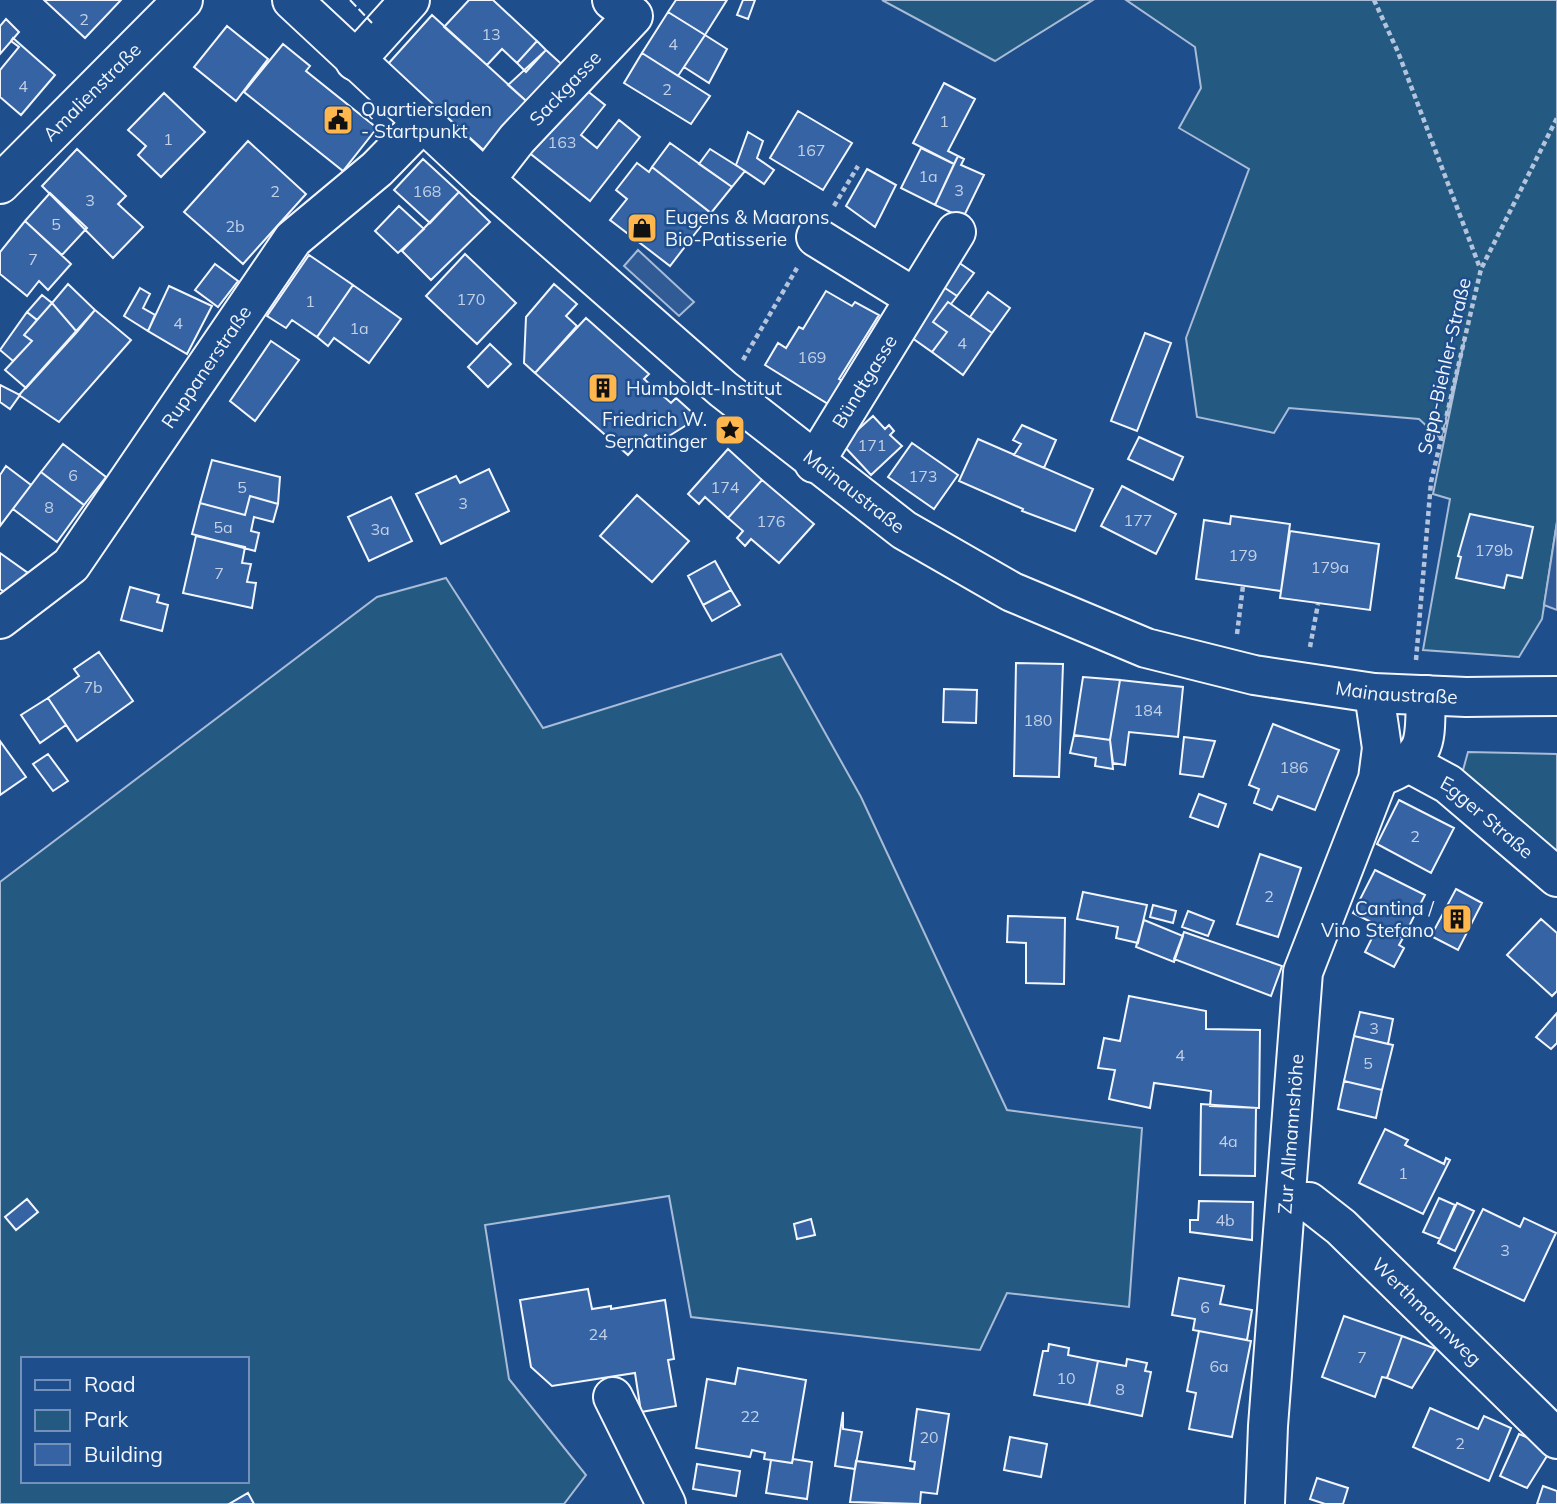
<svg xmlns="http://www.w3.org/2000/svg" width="1557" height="1504" font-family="Mulish,sans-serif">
	<rect width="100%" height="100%" fill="#1f4e8c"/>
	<path fill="#245a82" stroke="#a8bbd7" stroke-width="2" fill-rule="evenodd" d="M882 0H1093L995 61Z
		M1126 0H1557V522L1542 619 1519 657 1423 650 1450 499 1433 494 1465 338 1441 439 1419 419 1289 408 1274 433 1197 417 1186 338 1249 169 1179 128 1201 88 1195 47Z
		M446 578 543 728 781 654 861 797 1007 1110 1142 1128 1129 1307 1007 1293 980 1350 691 1317 669 1196 485 1225 509 1379 586 1475 564 1504H0V882L377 597ZM23 1359H247V1481H23Z
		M1468 752 1557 754V877L1457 792Z"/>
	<path fill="#305b95" stroke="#a8bbd7" stroke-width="2" d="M638 250 694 302 679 316 624 266Z
		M1557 522V610L1544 605Z"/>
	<path fill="#3563a3" stroke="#f2f6ff" stroke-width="2" d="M44 0H121L85 38Z
		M469 0H493L537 41 517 63 502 49 487 65 444 27Z
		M676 0H727L705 35 668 12Z
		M743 0H755L748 19 737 15Z
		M668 12 705 35 678 76 642 53Z
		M432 15 533 107 489 155 388 64Z
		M6 19 19 32 0 54V26Z
		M227 26 268 59 236 101 194 67Z
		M705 35 727 49 709 83 684 67Z
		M13 38 55 75 21 115 0 97V70L19 47 11 41Z
		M537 41 546 50 526 72 517 63Z
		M283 44 310 66 306 71 377 128 343 171 244 92Z
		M546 50 568 70 533 107 508 85Z
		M642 53 710 96 691 124 624 83Z
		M944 83 975 99 948 151 958 156 954 164 913 143Z
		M581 86 605 105 581 135 597 148 619 120 640 137 590 201 527 151Z
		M164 93 205 132 161 177 138 155 146 146 128 130Z
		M798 111 852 143 823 190 770 158Z
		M748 132 763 141 757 158 774 170 764 184 736 165Z
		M248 141 306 194 243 264 184 212Z
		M670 143 732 187 711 213 652 167Z
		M921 148 954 164 935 205 901 188Z
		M77 149 126 196 118 204 143 227 113 258 42 186Z
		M710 149 745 171 732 187 699 164Z
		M958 156 964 159 961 165 984 175 963 218 935 205Z
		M423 159 459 192 430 223 394 190Z
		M637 163 649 172 652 167 711 213 670 266 610 220 627 199 616 190Z
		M867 169 896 185 875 227 846 206Z
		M459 192 490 222 431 280 402 251Z
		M50 193 87 228 62 255 25 221Z
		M399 206 424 229 398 253 375 231Z
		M25 221 71 264 48 290 39 281 27 296 0 274V252Z
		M465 254 516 303 477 344 426 296Z
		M309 255 353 285 317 337 292 320 286 328 267 316Z
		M958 262 974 273 957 296 942 286Z
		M215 264 238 281 218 307 195 290Z
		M68 284 95 310 77 332 52 303Z
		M554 284 577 304 566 316 577 326 535 373 524 363 526 317Z
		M353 285 401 319 369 363 334 338 328 346 317 337Z
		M169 286 212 306 187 354 148 331Z
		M942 286 957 296 951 304 948 302 933 322 947 332 932 352 908 335Z
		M140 288 150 294 143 308 155 315 148 331 124 316Z
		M826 291 852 306 855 302 879 315 839 379 847 384 833 407 765 365 778 343 786 348 799 327 803 329Z
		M988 292 1010 308 992 333 970 317Z
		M42 295 52 303 37 320 27 312Z
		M948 302 992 333 963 375 932 352 947 332 933 322Z
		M52 303 77 332 26 388 5 370 32 341 24 335Z
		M95 310 131 340 59 422 19 395Z
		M27 312 37 320 24 335 32 341 13 361 0 350Z
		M586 318 649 374 644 379 671 403 676 398 695 415 685 426 656 444 646 435 628 455 535 373Z
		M1145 333 1171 343 1137 431 1111 421Z
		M271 341 299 360 255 421 230 401Z
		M490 344 511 364 488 387 468 367Z
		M0 385 20 395 10 409 0 402Z
		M873 416 885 429 889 425 894 431 890 435 902 446 871 475 842 444Z
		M1022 425 1056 440 1044 468 1014 455 1021 444 1013 440Z
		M1139 437 1183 457 1173 480 1128 459Z
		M978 439 1093 489 1075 531 1022 511 1023 509 959 481Z
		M912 443 958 475 934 509 888 477Z
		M63 444 106 477 84 505 41 472Z
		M728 449 762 480 728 518 705 497 699 504 688 494Z
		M212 460 280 477 278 504 250 496 245 515 200 503Z
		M6 466 31 485 0 526V475Z
		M489 469 509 511 441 544 416 494 456 476 460 483Z
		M41 472 84 505 57 542 13 509Z
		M762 480 814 524 779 563 751 539 745 546 737 538 743 531 728 518Z
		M1122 486 1176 514 1156 554 1101 526Z
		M637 495 689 541 652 582 600 536Z
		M250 496 278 504 273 522 254 517 251 531 259 533 255 551 192 534 200 503 245 515Z
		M391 497 412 541 369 561 348 517Z
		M1470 514 1533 527 1522 578 1507 575 1504 588 1456 578 1461 557 1458 556Z
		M1231 516 1290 524 1281 591 1196 579 1204 520 1230 524Z
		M1290 531 1379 544 1370 610 1280 598Z
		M196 536 245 547 242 563 251 564 247 582 256 583 252 608 183 593Z
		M0 553 28 573 7 594 0 589Z
		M715 561 731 590 703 605 688 576Z
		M130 587 159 595 157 602 168 605 162 631 121 620Z
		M731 590 740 605 712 621 703 605Z
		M99 652 133 701 77 741 48 698 79 676 74 669Z
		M1016 663 1063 664 1059 777 1014 776Z
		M1083 677 1120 680 1110 740 1074 735Z
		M1120 680 1183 687 1178 737 1129 732 1125 765 1113 763 1110 740Z
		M944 689 977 690 976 723 943 722Z
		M48 698 66 725 40 743 21 715Z
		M1273 724 1339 750 1315 810 1278 796 1272 810 1254 803 1259 789 1249 785Z
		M1074 735 1110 740 1113 769 1095 766 1096 758 1070 753Z
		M1184 737 1215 741 1203 777 1180 774Z
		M0 741 26 777 0 795Z
		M48 754 68 781 53 791 33 764Z
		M1199 794 1226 804 1218 827 1190 817Z
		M1399 800 1454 828 1431 873 1377 844Z
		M1260 854 1301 868 1278 937 1237 924Z
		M1375 870 1425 895 1403 938 1353 913Z
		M1456 889 1482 903 1458 950 1431 936Z
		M1083 892 1147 905 1138 943 1116 938 1118 927 1077 919Z
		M1153 905 1176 911 1173 923 1150 917Z
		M1188 911 1214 921 1208 936 1182 927Z
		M1008 916 1065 918 1064 984 1026 983V943L1007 942Z
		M1541 919 1557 933V991L1552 996 1507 955Z
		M1144 920 1183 936 1174 962 1136 947Z
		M1378 926 1403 938 1399 945 1404 948 1394 967 1365 952Z
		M1184 932 1282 966 1271 996 1174 959Z
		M1129 996 1206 1011V1029L1260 1030 1259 1108 1210 1106 1211 1091 1154 1083 1150 1108 1109 1099 1115 1070 1098 1068 1104 1038 1120 1041Z
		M1360 1012 1393 1019 1388 1044 1354 1036Z
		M1557 1013V1043L1551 1049 1536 1037Z
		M1354 1036 1393 1045 1382 1090 1344 1081Z
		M1344 1081 1382 1090 1376 1118 1338 1109Z
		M1201 1104 1256 1108 1255 1176 1200 1175Z
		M1385 1129 1408 1140 1405 1145 1444 1164 1446 1158 1450 1160 1423 1214 1359 1183Z
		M1439 1198 1455 1205 1440 1239 1423 1232Z
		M27 1199 38 1212 16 1230 5 1217Z
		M1199 1201 1253 1202 1252 1240 1190 1232V1220H1198Z
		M1457 1203 1474 1211 1455 1251 1438 1243Z
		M1483 1209 1520 1227 1524 1218 1556 1233 1524 1301 1454 1268Z
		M811 1219 815 1235 797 1239 794 1224Z
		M1179 1278 1224 1286 1220 1304 1252 1310 1247 1340 1193 1330 1195 1319 1172 1315Z
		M588 1289 592 1309 611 1306V1309L665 1300 674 1359 668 1360 676 1406 641 1412 635 1373 552 1386 531 1367 520 1300Z
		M1344 1316 1402 1336 1387 1378 1382 1377 1375 1397 1322 1377Z
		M1199 1331 1251 1341 1232 1437 1189 1429 1196 1393 1187 1391Z
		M1402 1336 1436 1349 1412 1388 1387 1378Z
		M1049 1344 1069 1348 1068 1355 1098 1361 1089 1405 1034 1395 1043 1351H1048Z
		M1127 1359 1147 1363 1145 1371 1151 1372 1142 1416 1089 1405 1098 1361 1126 1366Z
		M738 1368 806 1380 792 1463 764 1459 765 1453 752 1450 750 1457 696 1448 707 1379 735 1384Z
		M1430 1408 1478 1429 1484 1416 1511 1428 1489 1481 1413 1447Z
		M917 1409 949 1414 937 1494 921 1492 920 1504 850 1502 856 1461 914 1469 915 1462 910 1461Z
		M843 1412V1429L862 1432 855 1469 835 1466Z
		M1519 1434 1552 1448 1527 1488 1500 1476Z
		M1010 1437 1047 1444 1041 1477 1004 1470Z
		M793 1459 812 1462 807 1499 766 1493 771 1460 792 1463Z
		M697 1464 740 1471 736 1496 693 1489Z
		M1317 1478 1348 1488 1343 1504H1325L1310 1499Z
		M1543 1486 1557 1491V1504H1537Z
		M248 1493 254 1504H229Z"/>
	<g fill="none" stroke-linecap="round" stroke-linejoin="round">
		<g stroke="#f2f6ff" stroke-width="42">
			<g id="minor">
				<path d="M355 61 410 0"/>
				<path id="s1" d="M485 180 517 139 633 16 612 0"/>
				<path id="s2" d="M0 184 183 0"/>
				<path d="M816 237 915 298"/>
				<path id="s3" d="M814 463 956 232"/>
				<path id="s4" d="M0 619 71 565 293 239 377 169 422 123"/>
				<path id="s5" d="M1411 764 1448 784 1557 877"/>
				<path d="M1389 773C1431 755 1424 736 1426 695"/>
				<path id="s6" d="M1286 1202H1309L1341 1227 1557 1439"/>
				<path d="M613 1397 666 1504"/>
				<path id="s7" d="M1265 1504 1268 1426 1303 972 1378 779 1382 748 1374 693"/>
			</g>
		</g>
		<g stroke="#f2f6ff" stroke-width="42">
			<g id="major">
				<path id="s8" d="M292 0 485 180 723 389 904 530 1012 592 1146 648 1254 675 1374 693 1466 697 1557 696"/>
			</g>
		</g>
		<path stroke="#b3c4dc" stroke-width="4.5" stroke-dasharray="5 3.5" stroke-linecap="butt" d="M1374 0 1398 52 1480 268
			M834 206 858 166
			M743 360 797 268
			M1237 634 1243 586
			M1310 647 1318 604
			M1416 660 1431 482 1481 269 1557 118"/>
		<use href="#minor" stroke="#1f4e8c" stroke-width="38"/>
		<use href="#major" stroke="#1f4e8c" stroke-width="38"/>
		<path stroke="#f2f6ff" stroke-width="2" stroke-dasharray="9 3.5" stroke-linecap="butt" d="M350 0 372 23"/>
	</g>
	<defs>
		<g id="civic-square" transform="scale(1.575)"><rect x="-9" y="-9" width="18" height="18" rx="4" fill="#ffb74d" stroke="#1f4e8c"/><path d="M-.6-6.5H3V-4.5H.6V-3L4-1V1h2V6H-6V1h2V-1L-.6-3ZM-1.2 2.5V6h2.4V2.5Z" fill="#111"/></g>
		<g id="shop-square" transform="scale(1.575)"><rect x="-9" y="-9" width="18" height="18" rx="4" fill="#ffb74d" stroke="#1f4e8c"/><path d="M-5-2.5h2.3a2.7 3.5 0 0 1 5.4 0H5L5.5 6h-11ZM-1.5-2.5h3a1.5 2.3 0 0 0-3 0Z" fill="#111"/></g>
		<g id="building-square" transform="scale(1.575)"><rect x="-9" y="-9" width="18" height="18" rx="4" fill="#ffb74d" stroke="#1f4e8c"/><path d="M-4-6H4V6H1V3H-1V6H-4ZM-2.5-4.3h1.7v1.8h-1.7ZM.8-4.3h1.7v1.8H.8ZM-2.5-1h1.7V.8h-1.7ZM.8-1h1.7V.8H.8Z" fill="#111"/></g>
		<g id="sight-square" transform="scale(1.575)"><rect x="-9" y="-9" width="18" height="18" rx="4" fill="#ffb74d" stroke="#1f4e8c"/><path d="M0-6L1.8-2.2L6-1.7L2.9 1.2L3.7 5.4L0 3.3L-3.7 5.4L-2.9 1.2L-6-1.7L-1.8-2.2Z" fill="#111"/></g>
	</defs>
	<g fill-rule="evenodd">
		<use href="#civic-square" x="338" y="120"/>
		<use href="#shop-square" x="642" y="228"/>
		<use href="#building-square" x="603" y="388"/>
		<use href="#sight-square" x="730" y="430"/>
		<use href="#building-square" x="1457" y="919"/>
	</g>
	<g text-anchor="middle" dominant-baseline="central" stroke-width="5" stroke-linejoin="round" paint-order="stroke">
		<g font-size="16" fill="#c3d1e8">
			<text x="84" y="19">2</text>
			<text x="491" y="34">13</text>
			<text x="673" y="44">4</text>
			<text x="23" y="86">4</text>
			<text x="667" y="89">2</text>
			<text x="944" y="121">1</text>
			<text x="168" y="139">1</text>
			<text x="562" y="142">163</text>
			<text x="811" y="150">167</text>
			<text x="928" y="176">1a</text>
			<text x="959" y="190">3</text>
			<text x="275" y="191">2</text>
			<text x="427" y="191">168</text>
			<text x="90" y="200">3</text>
			<text x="56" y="224">5</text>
			<text x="235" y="226">2b</text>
			<text x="33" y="259">7</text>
			<text x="471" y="299">170</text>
			<text x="310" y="301">1</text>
			<text x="178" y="323">4</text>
			<text x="359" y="328">1a</text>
			<text x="962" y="343">4</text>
			<text x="812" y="357">169</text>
			<text x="872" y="445">171</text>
			<text x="73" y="475">6</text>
			<text x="923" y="476">173</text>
			<text x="242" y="487">5</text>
			<text x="725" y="487">174</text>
			<text x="463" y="503">3</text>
			<text x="49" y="507">8</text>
			<text x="1138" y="520">177</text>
			<text x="771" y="521">176</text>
			<text x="223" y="527">5a</text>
			<text x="380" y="529">3a</text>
			<text x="1494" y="550">179b</text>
			<text x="1243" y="555">179</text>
			<text x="1330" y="567">179a</text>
			<text x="219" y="573">7</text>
			<text x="93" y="687">7b</text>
			<text x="1148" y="710">184</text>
			<text x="1038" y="720">180</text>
			<text x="1294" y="767">186</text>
			<text x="1415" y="836">2</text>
			<text x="1269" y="896">2</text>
			<text x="1374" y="1028">3</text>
			<text x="1180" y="1055">4</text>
			<text x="1368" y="1063">5</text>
			<text x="1228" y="1141">4a</text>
			<text x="1403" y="1173">1</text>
			<text x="1225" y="1220">4b</text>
			<text x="1505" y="1250">3</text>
			<text x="1205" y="1307">6</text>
			<text x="598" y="1334">24</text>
			<text x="1362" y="1357">7</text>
			<text x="1219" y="1366">6a</text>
			<text x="1066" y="1378">10</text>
			<text x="1120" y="1389">8</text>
			<text x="750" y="1416">22</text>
			<text x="929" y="1437">20</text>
			<text x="1460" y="1443">2</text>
		</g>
		<g font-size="19" fill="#f2f6ff" stroke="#1f4e8c">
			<text stroke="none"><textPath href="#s1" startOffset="122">Sackgasse</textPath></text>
			<text stroke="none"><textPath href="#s2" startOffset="130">Amalienstraße</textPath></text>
			<text transform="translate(1444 366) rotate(-77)">Sepp-Biehler-Straße</text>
			<text stroke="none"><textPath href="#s4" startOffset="329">Ruppanerstraße</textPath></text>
			<text stroke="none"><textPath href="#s3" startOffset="96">Bündtgasse</textPath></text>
			<text stroke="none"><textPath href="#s8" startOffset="747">Mainaustraße</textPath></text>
			<text stroke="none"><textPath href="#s8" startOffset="1335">Mainaustraße</textPath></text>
			<text stroke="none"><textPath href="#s5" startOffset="93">Egger Straße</textPath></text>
			<text stroke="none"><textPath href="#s7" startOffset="371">Zur Allmannshöhe</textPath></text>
			<text stroke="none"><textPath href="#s6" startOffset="184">Werthmannweg</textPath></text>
		</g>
		<g font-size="19" fill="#f2f6ff" stroke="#1f4e8c" text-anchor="start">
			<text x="361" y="109">Quartiersladen<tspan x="361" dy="22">- Startpunkt</tspan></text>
			<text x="665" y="217">Eugens &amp; Maarons<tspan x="665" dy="22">Bio-Patisserie</tspan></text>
			<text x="626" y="388">Humboldt-Institut</text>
			<text x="707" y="419" text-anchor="end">Friedrich W.<tspan x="707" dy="22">Sernatinger</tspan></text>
			<text x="1434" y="908" text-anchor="end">Cantina /<tspan x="1434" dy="22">Vino Stefano</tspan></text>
		</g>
	</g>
	<rect x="21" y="1357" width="228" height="126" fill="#1f4e8c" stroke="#7391ba" stroke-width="2"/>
	<rect x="35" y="1380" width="35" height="10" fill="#1f4e8c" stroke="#7391ba" stroke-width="2"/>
	<text x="84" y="1392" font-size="21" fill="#f2f6ff">Road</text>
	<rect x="35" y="1410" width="35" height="21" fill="#245a82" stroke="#7391ba" stroke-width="2"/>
	<text x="84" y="1427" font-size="21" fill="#f2f6ff">Park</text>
	<rect x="35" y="1444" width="35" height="21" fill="#3563a3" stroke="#7391ba" stroke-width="2"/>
	<text x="84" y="1462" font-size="21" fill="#f2f6ff">Building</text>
</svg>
